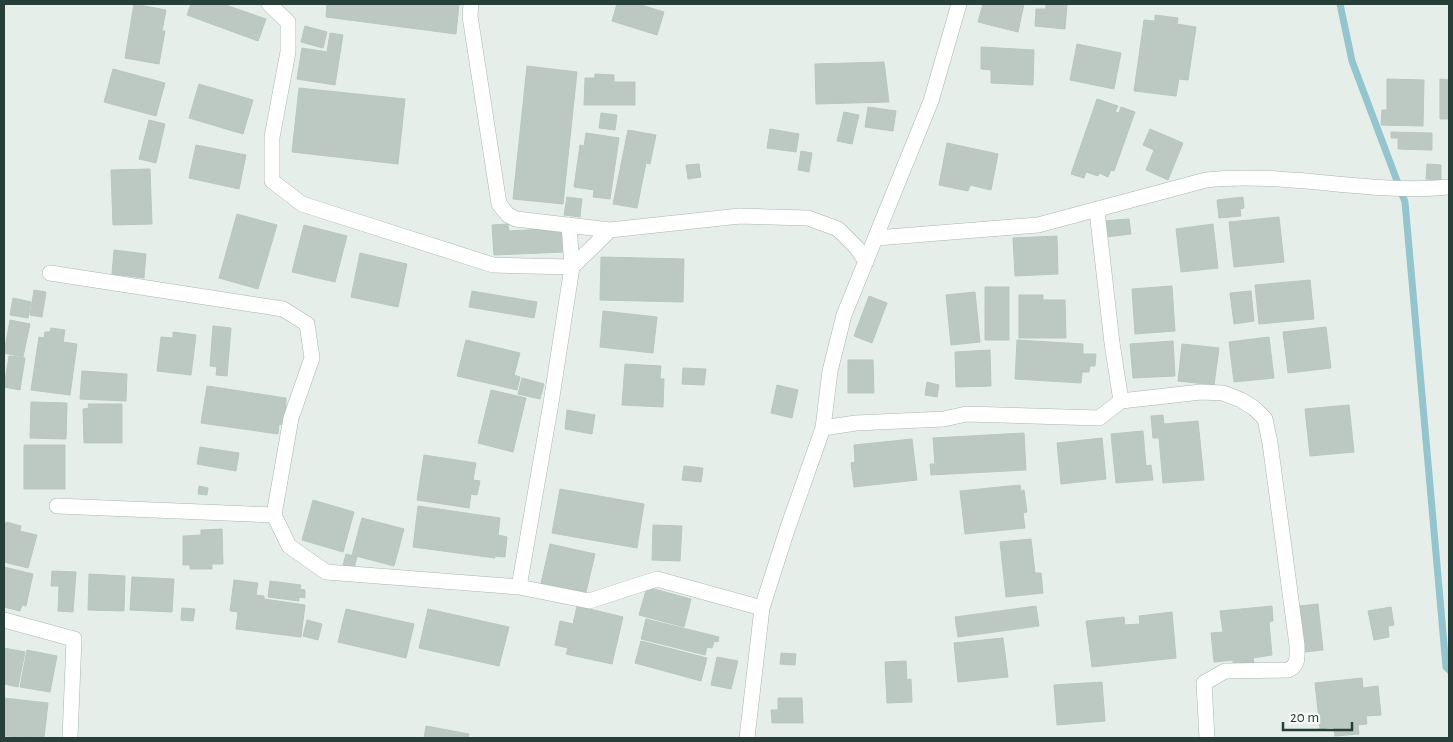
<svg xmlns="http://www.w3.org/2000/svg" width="1453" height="742" font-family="'Alegreya Sans',sans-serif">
	<rect width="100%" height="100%" fill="#e6eeea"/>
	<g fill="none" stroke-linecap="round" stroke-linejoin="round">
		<path stroke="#94c5ce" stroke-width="7" d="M1340 4 1352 61 1405 202 1446 667 1449 670"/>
	</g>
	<path fill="#bcc9c3" stroke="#b9c7c1" d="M134 4 166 10 162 31H165L159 64 125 58Z
		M191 4H223L266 19 258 41 187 15Z
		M327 4H459L456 34 326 17Z
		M617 4H638L664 12 657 35 612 21Z
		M983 4H1024L1018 32 978 22Z
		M1046 4H1067L1065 29 1035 26 1036 9H1046Z
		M1155 15 1178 18 1177 24 1196 27 1188 80 1179 79 1176 96 1134 91 1144 20 1155 21Z
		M305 26 327 32 323 48 301 42Z
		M330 33 343 35 335 85 297 79 302 48 327 52Z
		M1077 44 1121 53 1114 89 1070 80Z
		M981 47 1034 50 1033 85 991 83V70L981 69Z
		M884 62 889 102 816 104 815 64Z
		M527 66 577 72 563 204 513 199Z
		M113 69 165 83 156 116 104 102Z
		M595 74 614 75V82H635V105H584L585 78H595Z
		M1387 79 1424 80 1423 126 1381 125 1382 110H1387Z
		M1440 79 1449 80V119H1440Z
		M199 84 253 100 243 134 189 118Z
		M299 88 405 99 398 164 292 152Z
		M1097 99 1118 106 1115 112 1119 113 1121 107 1135 112 1114 171 1111 170 1108 177 1099 173 1098 176 1086 172 1084 178 1071 174Z
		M868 107 896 111 893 131 865 127Z
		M844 112 859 115 852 144 837 141Z
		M601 113 617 115 615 130 599 128Z
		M149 120 165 124 156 163 139 159Z
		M770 129 799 134 796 152 767 148Z
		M1150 129 1183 143 1168 180 1146 170 1154 150 1143 145Z
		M628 130 656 135 650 164 646 163 637 208 613 204Z
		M1391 132 1432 133V150L1398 149V138H1391Z
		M586 133 619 138 610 199 593 197 594 190 574 187 580 145 584 146Z
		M947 143 998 154 991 190 970 185 968 191 939 185Z
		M196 145 246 155 239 189 189 178Z
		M801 151 812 153 809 172 798 170Z
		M699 164 701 177 688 179 686 165Z
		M1427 164 1441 165V180L1426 179Z
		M150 169 152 224 113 225 111 170Z
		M567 197 582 199 580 217 564 215Z
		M1243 197 1244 208 1240 209 1241 216 1219 218 1217 200Z
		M237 214 277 225 258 289 219 278Z
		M1279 217 1284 262 1234 267 1229 222Z
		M1129 219 1131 234 1106 237 1104 221Z
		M508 224 509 231 563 228 564 252 494 255 492 225Z
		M1213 224 1218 268 1181 272 1176 229Z
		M304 225 347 236 335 282 292 272Z
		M1057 236 1058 274 1015 276 1013 238Z
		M114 250 146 254 144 278 112 274Z
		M360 253 407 264 398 307 351 297Z
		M601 257 684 259 683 302 600 300Z
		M1310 280 1314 319 1259 324 1255 285Z
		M1172 286 1175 331 1135 334 1132 289Z
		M985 287H1009V340H985Z
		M34 290 46 292 42 317 30 315Z
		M472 291 537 302 534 318 469 307Z
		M1251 291 1254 321 1234 324 1230 293Z
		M975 292 980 342 951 345 946 295Z
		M1019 295H1043V300H1065L1066 338H1019Z
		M869 296 887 303 872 343 854 336Z
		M13 298 31 302 28 318 10 315Z
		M603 311 657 317 653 353 600 347Z
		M10 320 30 324 23 357 4 353Z
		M213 326 231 328 227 376 216 375 217 367 210 366Z
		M1326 327 1331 368 1288 373 1283 332Z
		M51 328 65 330 63 342 77 344 70 395 31 390 39 337 44 338 45 332H50Z
		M173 332 196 335 191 375 157 371 161 337 173 338Z
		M1269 337 1274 378 1234 382 1229 342Z
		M466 340 520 353 514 375 520 377 517 390 457 376Z
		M1017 340 1083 344V354H1096L1095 366H1090L1089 372H1082L1081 383 1015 379Z
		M1173 341 1175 376 1133 378 1130 344Z
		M1182 344 1219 348 1214 385 1178 381Z
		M990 350 991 386 956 387 955 352Z
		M9 356 25 358 20 390 4 387Z
		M848 360H873L874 393H848Z
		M625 364 661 366 660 379H664L663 407 622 405Z
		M683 368 706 369 704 385 682 384Z
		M82 371 127 374 126 401 80 399Z
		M522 378 544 384 540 399 518 394Z
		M927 382 939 385 937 397 925 395Z
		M777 385 798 390 792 418 771 413Z
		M207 386 286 398 285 425 279 424 278 434 201 423Z
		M491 390 526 398 513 452 478 443Z
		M31 402 67 403 66 439 30 438Z
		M88 404H122V443H84L83 409 89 408Z
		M1349 405 1354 452 1310 456 1305 409Z
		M567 410 595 415 592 434 565 429Z
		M1163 415 1164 424 1198 421 1204 480 1163 483 1159 438H1153L1151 416Z
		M1143 431 1146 466 1151 465 1153 480 1116 483 1111 434Z
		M1024 433 1026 470 931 475 930 464H935L933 438Z
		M1102 438 1106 479 1061 484 1057 443Z
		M912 439 917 480 854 487 851 463 855 462 854 445Z
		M24 445H65V489H24Z
		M200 447 239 453 236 471 197 464Z
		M424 455 476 463 473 480 480 481 477 495 471 494 469 508 417 500Z
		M684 466 703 468 701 482 682 480Z
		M1020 485 1021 491 1024 490 1027 512 1023 513 1025 528 965 534 960 491Z
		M199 486 208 488 207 495 198 494Z
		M560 489 644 504 637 548 552 533Z
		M313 500 354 512 343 552 302 540Z
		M418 506 500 518 498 535 507 537 505 557 495 556V558L413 547Z
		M362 518 404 529 394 566 352 555Z
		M6 522 21 526 20 531 37 535 28 568 4 562V532Z
		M653 525 682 526 680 561 652 560Z
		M222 529 223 564H212V569H190V565H183V536L201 535V530Z
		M1031 539 1035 573H1041L1043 593 1006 597 1000 542Z
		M550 544 595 554 586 592 541 583Z
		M346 554 357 557 354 568 343 565Z
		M4 567 33 574 26 606 22 605 20 611 4 607Z
		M52 571 76 572 73 612 58 611 59 586H51Z
		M89 574 125 576 124 611 88 610Z
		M132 577 174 579 172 612 130 610Z
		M234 580 258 583 256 595 264 596V599L305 605 301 637 236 629 238 612 230 611Z
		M270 581 301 585 300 589 305 590V598L299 597V601L268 597Z
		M647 587 691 599 684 627 639 615Z
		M1318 604 1323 650 1305 652 1299 606Z
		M577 606 623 617 612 664 566 654 568 648 555 645 560 621 573 624Z
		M1036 606 1039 626 958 637 955 617Z
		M1272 606 1273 621 1269 622 1272 655 1253 658 1254 664 1233 666V660L1214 662 1211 633 1223 632 1220 611Z
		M1391 607 1394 625 1388 626 1389 637 1374 640 1368 611Z
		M182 608 195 609 193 621 181 620Z
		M346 609 414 624 406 658 338 642Z
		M428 609 509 627 499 666 419 648Z
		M1172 612 1176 658 1092 667 1086 621 1124 617 1125 625 1140 624 1139 616Z
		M646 619 719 637 718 642 714 641 712 648 707 647 705 655 641 639Z
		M307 620 322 624 318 640 303 636Z
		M1003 638 1008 677 958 682 954 643Z
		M641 641 707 658 701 681 635 663Z
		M4 648 25 652 18 687 4 684Z
		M27 650 57 656 50 692 20 687Z
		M781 653 796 654 795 665 780 664Z
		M717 657 738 661 731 689 711 685Z
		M906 661 907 680 911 679 912 702 887 703 885 662Z
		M1362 678 1363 688 1378 686 1381 715 1366 716 1367 724 1358 725 1359 734 1335 736 1334 727 1320 729 1315 683Z
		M1102 682 1105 721 1057 725 1054 685Z
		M4 698 48 703 44 738 4 736Z
		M778 698H802L803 723H772L771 710H778Z
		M426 726 469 734 468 738H424Z"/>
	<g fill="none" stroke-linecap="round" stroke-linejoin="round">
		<g stroke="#a9b6b1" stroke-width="16">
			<path id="minor" d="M269 4 288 22V52L272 137V181L302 204 493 265 572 267 610 230
				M471 4 470 16 499 204 508 215 516 219 610 230 740 216 808 218 838 229 857 248 866 262
				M1097 211 1112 343 1121 401
				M876 238 1038 225 1206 180C1287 171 1368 195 1449 187
				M50 273 283 309 307 324 312 358 291 418 274 515 289 546 326 572 519 587 589 601 657 579 762 608
				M823 428 856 423 944 419 966 414 1099 418 1121 401 1201 392 1223 393 1241 400 1254 408 1265 419 1270 443 1297 645C1297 657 1299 665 1288 670L1225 671 1204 683 1207 738
				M57 506 274 515
				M519 587 551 403 572 267 569 225
				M4 620 74 639 70 738
				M747 738 762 608 787 530 823 428 830 371 844 315 931 101 959 4"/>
		</g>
		<use href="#minor" stroke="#fff" stroke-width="15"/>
	</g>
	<rect width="1453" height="742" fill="none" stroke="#263f38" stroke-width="10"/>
	<path d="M1283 722v8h69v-8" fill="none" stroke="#263f38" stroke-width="2.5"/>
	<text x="1290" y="722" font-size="15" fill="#263f38" stroke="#f7faf9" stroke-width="4" paint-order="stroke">20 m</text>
</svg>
